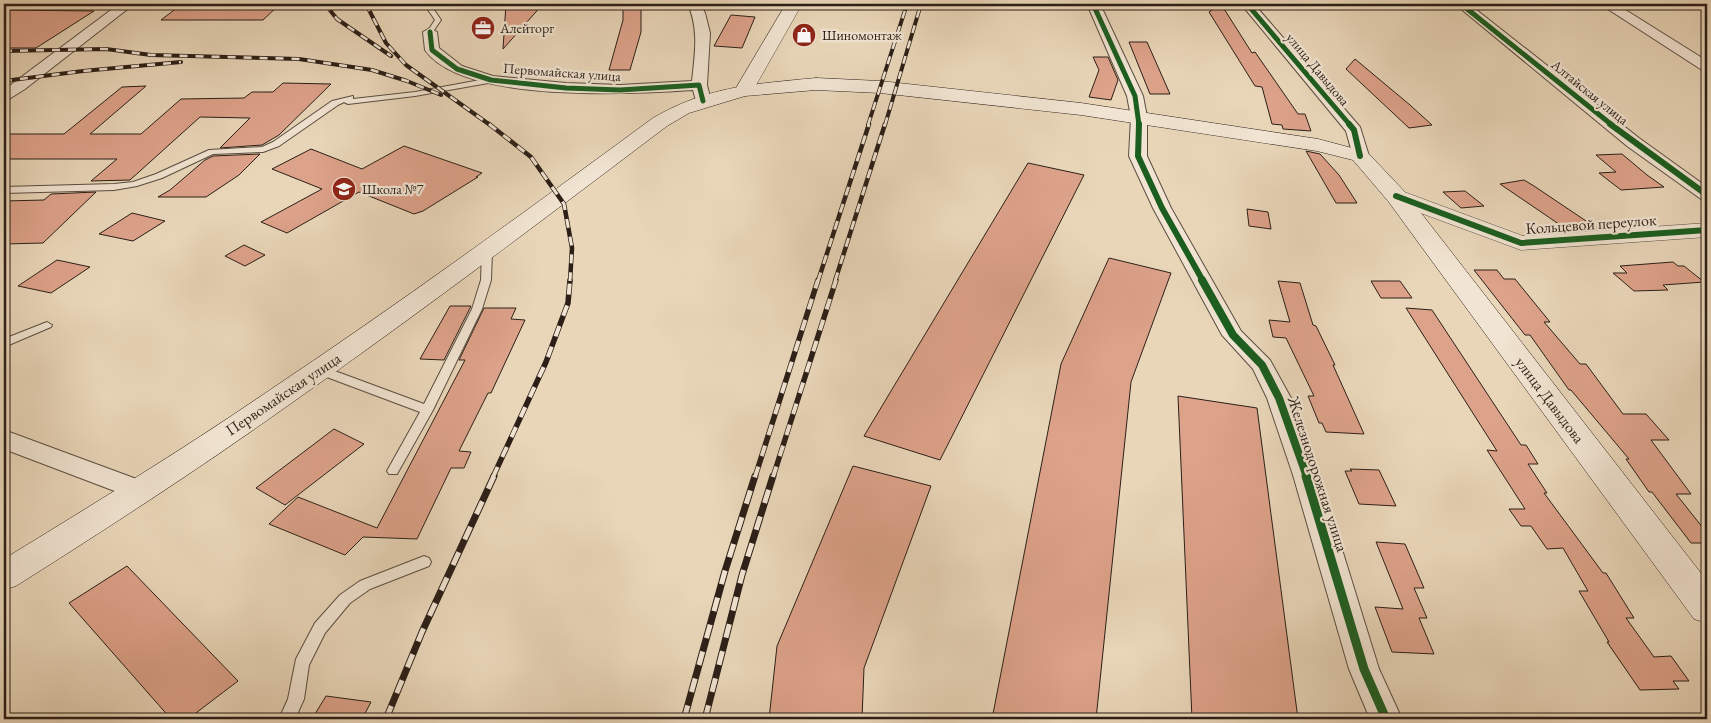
<svg xmlns="http://www.w3.org/2000/svg" width="1711" height="723" font-family="'EB Garamond',serif">
	<rect width="100%" height="100%" fill="#e9d6b9"/>
	<filter id="stains"><feTurbulence type="fractalNoise" baseFrequency=".004" numOctaves="4"/><feColorMatrix values="0 0 0 0 .2 0 0 0 0 .09 0 0 0 0 .02 0 0 0 .5 -.17"/></filter>
	<radialGradient id="worn" r=".72"><stop offset=".6" stop-color="#630" stop-opacity="0"/><stop offset="1" stop-color="#630" stop-opacity=".3"/></radialGradient>
	<path fill="#dda28a" stroke="#2b1f17" d="M182 4H280L263 20H161Z
		M506 4H543L503 49Z
		M623 4H641V32L630 70H609L623 20Z
		M1221 4 1252 53 1255 52 1298 114H1305L1311 131 1283 129 1282 125 1272 124 1262 87 1255 86 1209 12Z
		M4 10 94 11 36 48H4Z
		M731 15 755 17 742 48 714 46Z
		M1129 42H1147L1170 94H1150Z
		M1093 57H1108L1118 80 1111 100 1089 97 1099 70Z
		M1355 59 1410 105 1432 125 1409 128 1346 69Z
		M283 83 331 84 279 135 262 145 220 148 250 118 200 117 130 180 91 181 117 159H4V134H64L122 87 146 86 90 134H141L181 99 244 98 252 92H273Z
		M404 146 482 173 476 177H478L423 211 414 214 359 192 287 233 261 222 322 189 272 169 311 149 362 169Z
		M1306 151 1320 154 1339 175 1357 203H1336Z
		M260 154 239 175 206 197H158L170 190 205 160 213 156Z
		M1622 154 1647 175 1664 187 1621 190 1599 173 1616 172 1596 155Z
		M1028 163 1084 175 940 460 864 436Z
		M1524 180 1534 186 1598 229 1569 231 1500 184Z
		M1465 191 1484 206 1461 208 1443 192Z
		M96 192 43 243 4 244V201L44 200 51 194Z
		M1247 209 1268 212 1271 229 1249 226Z
		M132 213 165 221 133 241 99 234Z
		M244 245 265 255 245 266 225 256Z
		M1109 258 1171 273 1131 382 1096 719H992L1061 364Z
		M57 260 90 267 51 293 18 286Z
		M1673 262 1678 266H1684L1704 282 1663 285 1668 290 1634 291 1613 273H1627L1620 266Z
		M1474 270H1497L1504 279H1515L1550 322H1544L1580 364H1586L1623 414H1646L1669 440H1651L1691 494H1676L1707 533V543H1691L1652 492H1649L1626 459H1629L1571 390H1569L1530 335H1525Z
		M1278 281 1300 283 1313 325 1316 326 1335 365H1333L1364 434 1326 432 1322 423H1319L1308 396H1314L1286 338 1273 337 1269 320 1290 322Z
		M1371 281H1400L1412 298H1381Z
		M450 306H471L444 360 420 359Z
		M484 308H516L511 319 525 320 491 393H488L459 451 471 452 464 468H451L417 539 363 537 345 555 269 524 298 497 377 528 465 360H459Z
		M1406 308 1432 310 1521 445H1526L1538 464H1528L1547 493H1544L1603 573H1606L1634 618H1626L1654 657 1671 656 1689 681H1673L1679 689 1640 690 1607 642H1609L1579 591H1588L1563 548 1547 549 1531 526H1521L1509 509H1525L1487 450 1497 451Z
		M1178 396 1257 408 1298 719H1192Z
		M334 429 364 444 285 505 256 488Z
		M853 466 931 486 864 668 862 719H769L777 646Z
		M1350 469 1379 470 1396 506 1359 504 1345 471H1352Z
		M1376 542 1405 544 1424 588H1414L1427 618H1419L1434 654 1392 652 1375 607 1403 609Z
		M127 566 238 681 188 719H171L69 603Z
		M326 696 371 702 362 719H312Z"/>
	<g fill="none" stroke-linecap="round" stroke-linejoin="round">
		<g stroke="#5a4d40" stroke-width="2">
			<path id="service" d="M424 4H430L441 20 432 33 427 32 435 20Z
				M491 78H494V82L415 96 348 104 344 102 338 105 279 146 263 152 213 154 162 178 137 186 114 190 4 193V187L114 184 133 182 156 174 209 150 262 147 273 142 332 101 353 96V99L415 92Z
				M487 248 492 251 491 280 482 309 433 410 397 474H389L387 471 420 412 316 373 314 370 320 366 324 367 424 404 472 309 481 280 482 251Z
				M47 322 52 325 51 327 4 347V339Z
				M424 556 429 558 431 562 429 566 370 589 350 603 325 633 309 665 304 699 295 719H279L288 699 296 659 315 623 340 595 360 581Z"/>
		</g>
		<g stroke="#5a4d40" stroke-width="2">
			<path id="minor" d="M119 4H134L25 89 9 99 4 101V90Z
				M688 4H700L705 13 710 33 707 85 711 101 709 104H697L693 90C632 94 463 104 425 50L423 32 430 28 437 32 439 48 462 66 493 76 566 83 620 85 692 81C695 53 699 30 688 4Z
				M1087 4H1100L1143 96 1147 117V156L1171 208 1241 331 1270 360 1291 398 1319 475 1379 669 1402 719H1370L1349 669 1293 475 1267 398 1253 369 1222 335 1153 208 1129 156 1131 117 1127 96Z
				M1241 4H1254L1360 127 1369 156 1366 160H1354L1346 131Z
				M1455 4H1469L1639 138 1707 187V200L1701 199 1627 146Z
				M1600 4H1616L1707 61V71L1702 70Z
				M4 430 150 484 154 491 150 498 141 501 4 449Z"/>
		</g>
		<g stroke="#5a4d40" stroke-width="1">
			<path id="tertiary" d="M786 4H802L751 94 744 96 737 94 735 90Z
				M1396 189 1523 236 1707 223V237L1521 250 1388 201 1385 196 1388 191Z"/>
		</g>
		<g stroke="#2b1f17" stroke-width="1">
			<path id="secondary" d="M816 78 880 81 1081 103 1318 139 1367 152 1404 191 1707 581V623L1694 619 1388 201 1353 160 1317 151 1081 115 880 93 816 90 745 96 689 113 667 126C540 222 413 318 283 409 196 471 106 529 16 586L4 590V559C92 505 179 452 264 394 396 306 525 212 653 118 708 86 755 84 816 78Z"/>
		</g>
		<use href="#service" fill="#f1e4d2" fill-rule="evenodd"/>
		<use href="#minor" fill="#f1e4d2" fill-rule="evenodd"/>
		<use href="#tertiary" fill="#f1e4d2" fill-rule="evenodd"/>
		<use href="#secondary" fill="#f1e4d2" fill-rule="evenodd"/>
		<g stroke="#2b1f17" stroke-width="4">
			<path id="rail-far3" d="M325 4 337 19 391 56
				M366 4 386 43 406 65 490 125
				M4 51 106 49 151 55 299 59 372 70 407 81 441 95
				M4 81 83 71 181 62
				M868 125 907 4
				M885 125 921 4"/>
		</g>
		<g stroke="#2b1f17" stroke-width="4.5">
			<path id="rail-far2" d="M489 124 531 157 564 204 572 248 570 281
				M818 281 869 124
				M835 281 885 124"/>
		</g>
		<g stroke="#2b1f17" stroke-width="5.5">
			<path id="rail-far1" d="M493 477 546 362 568 303 570 280
				M755 477 818 280
				M773 477 836 280"/>
		</g>
		<g stroke="#2b1f17" stroke-width="7">
			<path id="rail" d="M386 719 422 632 494 476
				M684 719 725 571 755 476
				M705 719 742 575 773 476"/>
		</g>
		<use href="#rail-far3" stroke="#f1e4d2" stroke-width="2.5" stroke-dasharray="8" stroke-linecap="butt"/>
		<use href="#rail-far2" stroke="#f1e4d2" stroke-width="3" stroke-dasharray="9" stroke-linecap="butt"/>
		<use href="#rail-far1" stroke="#f1e4d2" stroke-width="4" stroke-dasharray="11" stroke-linecap="butt"/>
		<use href="#rail" stroke="#f1e4d2" stroke-width="5" stroke-dasharray="14" stroke-linecap="butt"/>
		<g stroke="#f1e4d2" stroke-width="7">
			<path id="cycleway-far3" d="M1093 4 1135 96 1139 125
				M1247 4 1350 125
				M1461 4 1612 125
				M430 32 432 50 457 69 491 80 566 88 620 90 699 85 703 101"/>
		</g>
		<g stroke="#f1e4d2" stroke-width="9">
			<path id="cycleway-far2" d="M1139 124 1138 156 1162 208 1203 281
				M1349 124 1354 130 1360 156
				M1610 124 1707 195
				M1396 196 1521 243 1707 230"/>
		</g>
		<g stroke="#f1e4d2" stroke-width="11">
			<path id="cycleway-far1" d="M1202 280 1233 335 1262 365 1279 398 1307 477"/>
		</g>
		<g stroke="#f1e4d2" stroke-width="12">
			<path id="cycleway" d="M1306 476 1364 669 1386 719"/>
		</g>
		<use href="#cycleway-far3" stroke="#1b5e20" stroke-width="5"/>
		<use href="#cycleway-far2" stroke="#1b5e20" stroke-width="6"/>
		<use href="#cycleway-far1" stroke="#1b5e20" stroke-width="8"/>
		<use href="#cycleway" stroke="#1b5e20" stroke-width="9"/>
	</g>
	<defs>
		<g id="office-disc" transform="scale(1.25)"><circle r="9.5" fill="#8f2418" stroke="#f1e4d2"/><path d="M-6-3h4V-5.5h4V-3h4V5H-6ZM-1-4.5V-3h2v-1.5ZM-6 0V1H6V0Z" fill="#fff"/></g>
		<g id="shop-disc" transform="scale(1.25)"><circle r="9.5" fill="#8f2418" stroke="#f1e4d2"/><path d="M-5-2.5h2.3a2.7 3.5 0 0 1 5.4 0H5L5.5 6h-11ZM-1.5-2.5h3a1.5 2.3 0 0 0-3 0Z" fill="#fff"/></g>
		<g id="school-disc" transform="scale(1.25)"><circle r="9.5" fill="#8f2418" stroke="#f1e4d2"/><path d="M0-5L7-2L0 1L-7-2ZM-4 1L0 2.5L4 1V4Q0 6-4 4Z" fill="#fff"/></g>
	</defs>
	<g fill-rule="evenodd">
		<use href="#office-disc" x="483" y="28"/>
		<use href="#shop-disc" x="804" y="35"/>
		<use href="#school-disc" x="344" y="189"/>
	</g>
	<g text-anchor="middle" dominant-baseline="central" stroke-width="4.5" stroke-linejoin="round" paint-order="stroke">
		<g font-size="14" fill="#2b1f17" stroke="#f1e4d2" text-anchor="start">
			<text x="500" y="28">Алейторг</text>
			<text x="822" y="35">Шиномонтаж</text>
			<text x="362" y="189">Школа №7</text>
		</g>
		<g font-size="14" fill="#2b1f17" stroke="#f1e4d2">
			<text transform="translate(1318 69) rotate(50)">улица Давыдова</text>
			<text transform="translate(562 72) rotate(4)">Первомайская улица</text>
			<text transform="translate(1590 92) rotate(39)">Алтайская улица</text>
		</g>
		<g font-size="16" fill="#2b1f17" stroke="#f1e4d2">
			<text transform="translate(1591 224) rotate(-4)">Кольцевой переулок</text>
			<text transform="translate(283 394) rotate(-34)">Первомайская улица</text>
			<text transform="translate(1550 400) rotate(53)">улица Давыдова</text>
			<text transform="translate(1318 474) rotate(72)">Железнодорожная улица</text>
		</g>
	</g>
	<rect width="1711" height="723" fill="none" stroke="#e9d6b9" stroke-width="20"/>
	<rect x="5" y="5" width="1701" height="713" fill="none" stroke="#2b1f17" stroke-width="2.5"/>
	<rect x="10" y="10" width="1691" height="703" fill="none" stroke="#2b1f17"/>
	<rect width="100%" height="100%" filter="url(#stains)"/>
	<rect width="100%" height="100%" fill="url(#worn)"/>
</svg>
